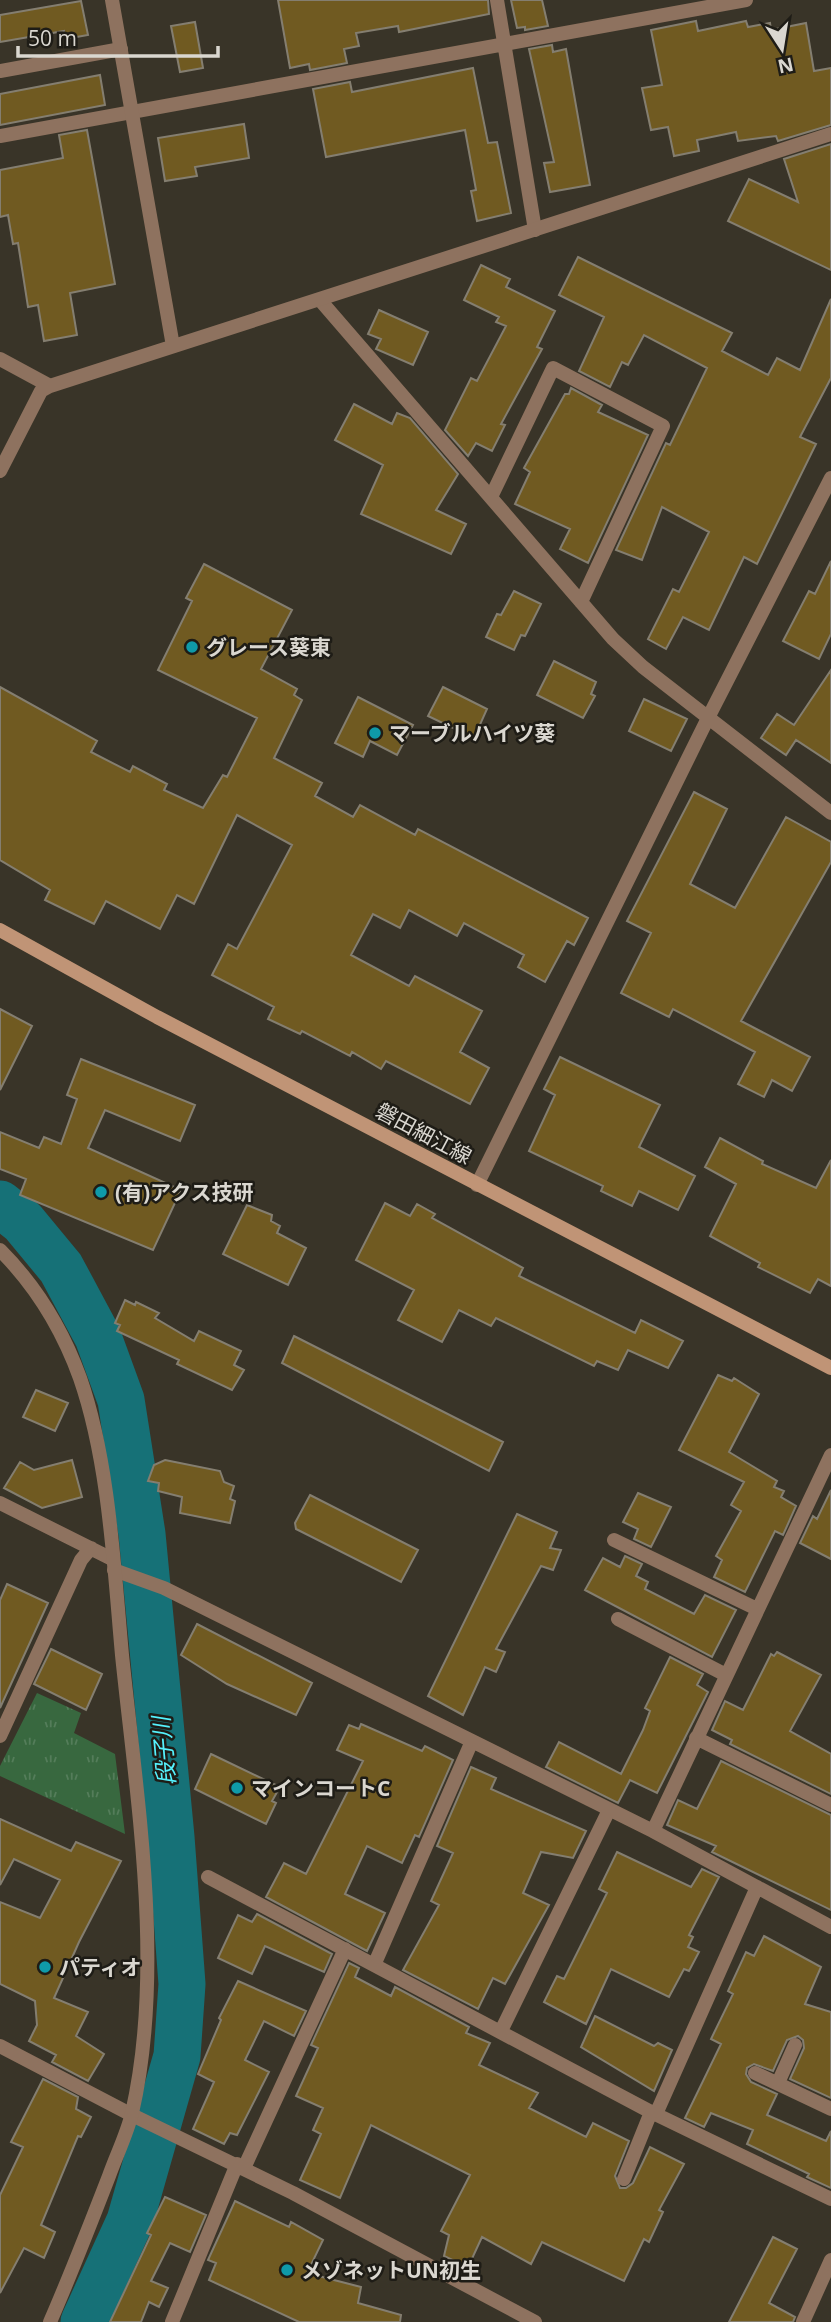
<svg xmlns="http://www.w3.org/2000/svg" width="831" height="2322" font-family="'Open Sans','Noto Sans JP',sans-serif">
	<defs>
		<pattern id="grass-tufts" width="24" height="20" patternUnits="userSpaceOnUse" patternTransform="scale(1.75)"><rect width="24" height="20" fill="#38683f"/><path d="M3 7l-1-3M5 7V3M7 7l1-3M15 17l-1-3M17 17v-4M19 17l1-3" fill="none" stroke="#547d5a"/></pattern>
	</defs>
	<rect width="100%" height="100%" fill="#393428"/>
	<path fill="url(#grass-tufts)" d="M37 1693 81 1713 74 1733 115 1754 125 1834 0 1776V1766Z"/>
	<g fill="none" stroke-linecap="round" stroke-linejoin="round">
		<path stroke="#167177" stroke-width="47" d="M0 1204 23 1222 61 1268 98 1337 121 1400 142 1534 171 1837 182 1984 177 2056 130 2221 84 2322"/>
	</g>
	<path fill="#705a21" stroke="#847e70" stroke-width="2" d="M278 0H488L489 14 399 32 398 26 356 33 359 46 344 49 347 63 310 70 309 64 290 68Z
		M511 0H542L548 26 525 30V27L517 28Z
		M81 1 88 35 65 39 64 31 0 42V15Z
		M696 21 698 31 746 21 748 27 770 23 771 30 806 23 814 71 831 68V125L778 141 776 136 738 141 736 132 697 140 699 151 674 156 668 127 651 130 642 88 662 85 651 30Z
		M195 22 203 68 180 72 171 26Z
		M552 45 553 52 566 49 590 185 550 192 544 163 554 162 529 49Z
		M473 68 488 143 497 142 511 213 477 221 471 191 476 190 465 130 326 157 313 89 350 82 352 92Z
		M100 75 105 105 0 125V94Z
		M244 124 249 158 195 167 197 176 165 181 158 138Z
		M87 130 115 284 70 293 77 335 44 341 38 305 28 307 18 243 13 244 8 215 0 217V170L63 158 59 135Z
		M831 144V270L728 221 749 179 798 202 784 159Z
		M578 257 732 333 722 351 768 375 777 358 800 370 831 299V378L800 437 816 444 757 564 744 557 709 630 683 617 666 649 648 639 673 589 679 592 709 532 662 507 642 560 616 550 666 443 670 445 707 368 644 335 628 365 622 362 610 387 579 371 604 317 559 295Z
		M481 265 510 279 506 287 555 311 537 347 542 349 501 424 505 425 492 451 476 443 468 456 445 430 471 378 477 381 506 326 496 322 499 317 464 300Z
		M379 310 428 332 413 365 376 349 381 339 368 334Z
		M571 388 602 405 598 412 648 435 588 563 560 549 570 529 515 504 530 472 524 468 565 394H569Z
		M354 404 392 424 397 413 410 418 458 474 436 510 466 524 451 554 361 514 383 465 335 440Z
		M831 561V634L819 659 783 641 809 591 815 594Z
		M204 564 292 610 261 669 297 689 294 695 302 700 274 758 322 783 315 796 353 817 360 805 415 835 418 829 588 918 574 945 567 941 545 982 518 967 524 955 464 923 457 936 409 910 400 928 373 914 351 955 409 986 415 976 482 1011 460 1052 489 1068 470 1104 386 1061 381 1069 352 1052 350 1056 302 1031 300 1034 268 1019 274 1007 212 975 228 944 237 949 292 845 237 815 194 904 177 895 160 929 106 901 94 924 45 900 50 890 0 860V687L97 741 91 752 130 772 133 766 167 784 164 790 203 808 223 775 227 777 257 718 158 670 192 601 186 598Z
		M514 591 541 604 525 636 521 635 514 650 486 637 497 614 501 615Z
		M554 661 596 682 591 694 595 696 583 718 537 695Z
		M831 670V763L796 740 786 755 761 738 777 714 794 725Z
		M443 687 487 709 474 738 428 716Z
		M358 697 413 725 397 755 370 741 363 757 335 743Z
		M644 699 687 719 671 751 629 731Z
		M694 792 727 809 690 884 735 908 786 817 831 842V862L741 1021 810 1057 792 1091 772 1080 764 1097 738 1084 755 1052 673 1009 669 1017 621 993 651 933 627 921Z
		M0 1009 32 1026 0 1090Z
		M560 1057 660 1105 639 1147 695 1176 678 1210 639 1191 632 1206 601 1191 603 1186 529 1151 555 1095 544 1089Z
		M81 1059 195 1105 180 1141 105 1110 88 1148 181 1190 153 1250 20 1195 26 1179 0 1169V1132L39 1148 44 1137 61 1144 77 1099 67 1095Z
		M720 1138 763 1161 762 1164 816 1188 831 1160V1286L818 1279 810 1293 758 1267 760 1263 710 1236 736 1184 705 1167Z
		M385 1203 410 1216 417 1204 435 1214 432 1218 523 1268 519 1276 635 1333 641 1320 683 1341 668 1368 628 1350 618 1370 597 1361 594 1366 496 1318 491 1326 459 1310 442 1342 398 1320 414 1290 356 1260Z
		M247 1205 272 1215 271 1221 280 1226 277 1233 306 1248 288 1285 223 1254Z
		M125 1300 135 1305 136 1302 159 1313 155 1318 194 1341 199 1331 241 1351 234 1365 244 1370 232 1390 177 1364 179 1360 117 1331 120 1325 115 1323Z
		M294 1336 503 1442 489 1471 282 1363Z
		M718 1375 732 1381 734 1378 759 1394 729 1452 777 1481 774 1487 784 1491 781 1497 796 1506 783 1535 775 1531 745 1592 714 1577 722 1560 716 1556 741 1511 731 1505 744 1482 679 1450Z
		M36 1390 68 1403 55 1431 23 1417Z
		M72 1460 82 1497 42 1508 4 1488 20 1462 34 1470Z
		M165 1460 220 1471 224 1482 234 1486 230 1499 235 1501 230 1523 180 1513 182 1497 158 1491 159 1483 148 1481 154 1465Z
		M831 1490V1559L800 1543 813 1516 817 1519Z
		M638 1493 671 1507 651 1547 634 1539 638 1529 623 1522Z
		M310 1495 418 1550 401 1582 296 1529 295 1523Z
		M517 1514 557 1532 550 1548 561 1550 553 1570 541 1566 496 1649 505 1652 496 1672 485 1667 463 1715 428 1696Z
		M625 1556 642 1564 636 1576 648 1582 645 1589 694 1614 705 1595 736 1610 712 1657 585 1590 603 1558 620 1567Z
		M7 1584 48 1603 0 1708V1600Z
		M197 1624 312 1683 296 1715 227 1684 181 1655Z
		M51 1649 102 1674 86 1710 34 1684Z
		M777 1652 821 1675 790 1731 831 1754V1794L730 1744 732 1740 712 1730 725 1701 743 1710 771 1654 774 1656Z
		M670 1657 703 1674 697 1685 708 1692 657 1793 630 1780 618 1803 546 1767 559 1742 621 1774 643 1730 650 1711 645 1708Z
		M361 1724 422 1751 425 1746 453 1760 419 1837 415 1835 402 1863 367 1846 345 1894 385 1913 367 1951 266 1897 284 1863 306 1874 363 1761 337 1750 349 1725 359 1729Z
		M211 1754 280 1787 272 1801 276 1803 266 1824 195 1789Z
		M721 1761 831 1815V1910L712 1852 716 1846 667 1825 678 1800 697 1809Z
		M471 1767 496 1778 491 1789 586 1831 573 1858 541 1852 523 1893 549 1905 505 1984 493 1978 478 2009 403 1970 439 1905 431 1901 453 1853 437 1846Z
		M0 1819 71 1851 76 1842 121 1861 79 1942 54 1998 88 2012 76 2036 104 2054 88 2081 52 2062 56 2055 29 2041 37 2025 35 2001 0 1984V1902L40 1918 60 1880 14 1859 0 1885Z
		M617 1852 691 1887 702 1869 719 1877 689 1935 693 1937 688 1947 699 1952 689 1971 684 1969 669 1997 611 1969 586 2024 544 2002 557 1976 564 1979 607 1893 599 1889Z
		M257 1914 332 1954 324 1972 265 1946 252 1974 218 1958 238 1915 252 1922Z
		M764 1936 821 1967 805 2004 831 2012V2098L790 2079 804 2048 803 2040 798 2036 787 2040 773 2071 754 2064 747 2068 746 2074 751 2082 777 2094 767 2115 826 2141 831 2131V2188L807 2177 809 2174 747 2144 753 2130 711 2113 704 2127 685 2118 721 2044 711 2039 733 1994 728 1991 746 1952 754 1956Z
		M349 1963 359 1968 355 1977 391 1996 395 1987 469 2027 466 2033 490 2043 479 2065 538 2093 529 2108 586 2137 593 2123 629 2141 615 2176 620 2188H626L633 2183 650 2147 684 2164 659 2210 663 2212 649 2242 644 2239 624 2281 542 2242 531 2264 482 2237 470 2263 466 2261 463 2265 444 2256 449 2235 441 2231 470 2175 371 2125 340 2198 300 2180 321 2134 313 2130 323 2108 296 2096 318 2048 311 2045Z
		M238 1981 306 2011 294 2036 264 2021 245 2060 269 2072 237 2135 230 2133 224 2144 193 2129 214 2082 198 2074 221 2020 219 2018Z
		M595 2016 654 2046 658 2043 672 2050 654 2091 581 2047Z
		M43 2079 78 2097 76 2109 91 2117 81 2137 78 2136 41 2225 55 2232 44 2258 24 2248 0 2293V2195L23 2147 11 2142Z
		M165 2197 206 2215 190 2252 170 2243 151 2281 168 2288 159 2307 149 2302 141 2322H110L151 2235 147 2233Z
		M235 2201 289 2227 291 2222 323 2240 307 2273 361 2287 358 2303 401 2315 400 2322H299L209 2280 216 2263 208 2260Z
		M773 2237 797 2249 769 2303 795 2317 793 2322H729Z"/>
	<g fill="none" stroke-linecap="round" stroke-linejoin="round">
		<path stroke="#8e725f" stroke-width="14" d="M497 0 535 230
			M0 71 121 49
			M0 136 746 0
			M320 300 613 639 643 667 831 813
			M491 497 553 368 663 426 581 602
			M477 1185 709 716 831 478
			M0 1503 112 1559
			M614 1540 757 1609
			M114 1570 164 1588 653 1831 831 1927
			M618 1619 726 1675
			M0 1736 81 1560 91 1548
			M696 1738 831 1805
			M653 1831 831 1455
			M208 1877 651 2112 831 2199
			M375 1963 472 1741
			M501 2031 609 1810
			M0 2046 132 2115 293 2193 535 2322
			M755 2073 831 2109
			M778 2083 795 2045
			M656 2114 757 1887
			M244 2168 345 1949
			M624 2179 651 2112
			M172 2322 237 2164
			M803 2322 831 2260"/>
		<path stroke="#8e725f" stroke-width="14" d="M112 0 173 346
			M0 359 50 386
			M0 471 41 391 50 386 831 134
			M0 1250C36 1286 63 1331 80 1378 109 1461 114 1567 122 1655 137 1801 165 1969 132 2113 127 2134 116 2156 109 2176 90 2225 71 2274 50 2322"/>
		<path stroke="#c09476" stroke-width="14" d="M0 930 157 1017 831 1368"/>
	</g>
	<g fill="#0f9aa8" stroke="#1e1c16" stroke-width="2.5">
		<circle cx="192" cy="647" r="7"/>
		<circle cx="375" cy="733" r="7"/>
		<circle cx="101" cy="1192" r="7"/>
		<circle cx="237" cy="1788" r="7"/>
		<circle cx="45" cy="1967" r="7"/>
		<circle cx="287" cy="2270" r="7"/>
	</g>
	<g text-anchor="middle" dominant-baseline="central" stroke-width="5" stroke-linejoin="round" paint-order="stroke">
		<g font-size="21" font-weight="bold" fill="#dad7d0" stroke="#1e1c16" text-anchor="start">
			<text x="206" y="647">グレース葵東</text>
			<text x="389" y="733">マーブルハイツ葵</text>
			<text x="115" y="1192">(有)アクス技研</text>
			<text x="251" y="1788">マインコートC</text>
			<text x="59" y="1967">パティオ</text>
			<text x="301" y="2270">メゾネットUN初生</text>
		</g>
		<g font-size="21" fill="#dad7d0" stroke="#1e1c16">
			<text transform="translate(424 1133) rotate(28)">磐田細江線</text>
		</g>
		<g font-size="23" font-style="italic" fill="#55f2fd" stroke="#1e1c16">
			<text transform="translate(163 1751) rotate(-95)">段子川</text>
		</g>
	</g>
	<g transform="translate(782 49) rotate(168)" stroke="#1e1c16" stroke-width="5" paint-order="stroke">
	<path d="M0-5L12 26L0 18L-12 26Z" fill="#dad7d0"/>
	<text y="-10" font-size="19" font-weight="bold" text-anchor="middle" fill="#dad7d0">N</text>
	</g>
	<path d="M18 46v10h200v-10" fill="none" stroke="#dad7d0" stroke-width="3.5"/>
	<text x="28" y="46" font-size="21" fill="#dad7d0" stroke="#1e1c16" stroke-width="5" paint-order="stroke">50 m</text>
</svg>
